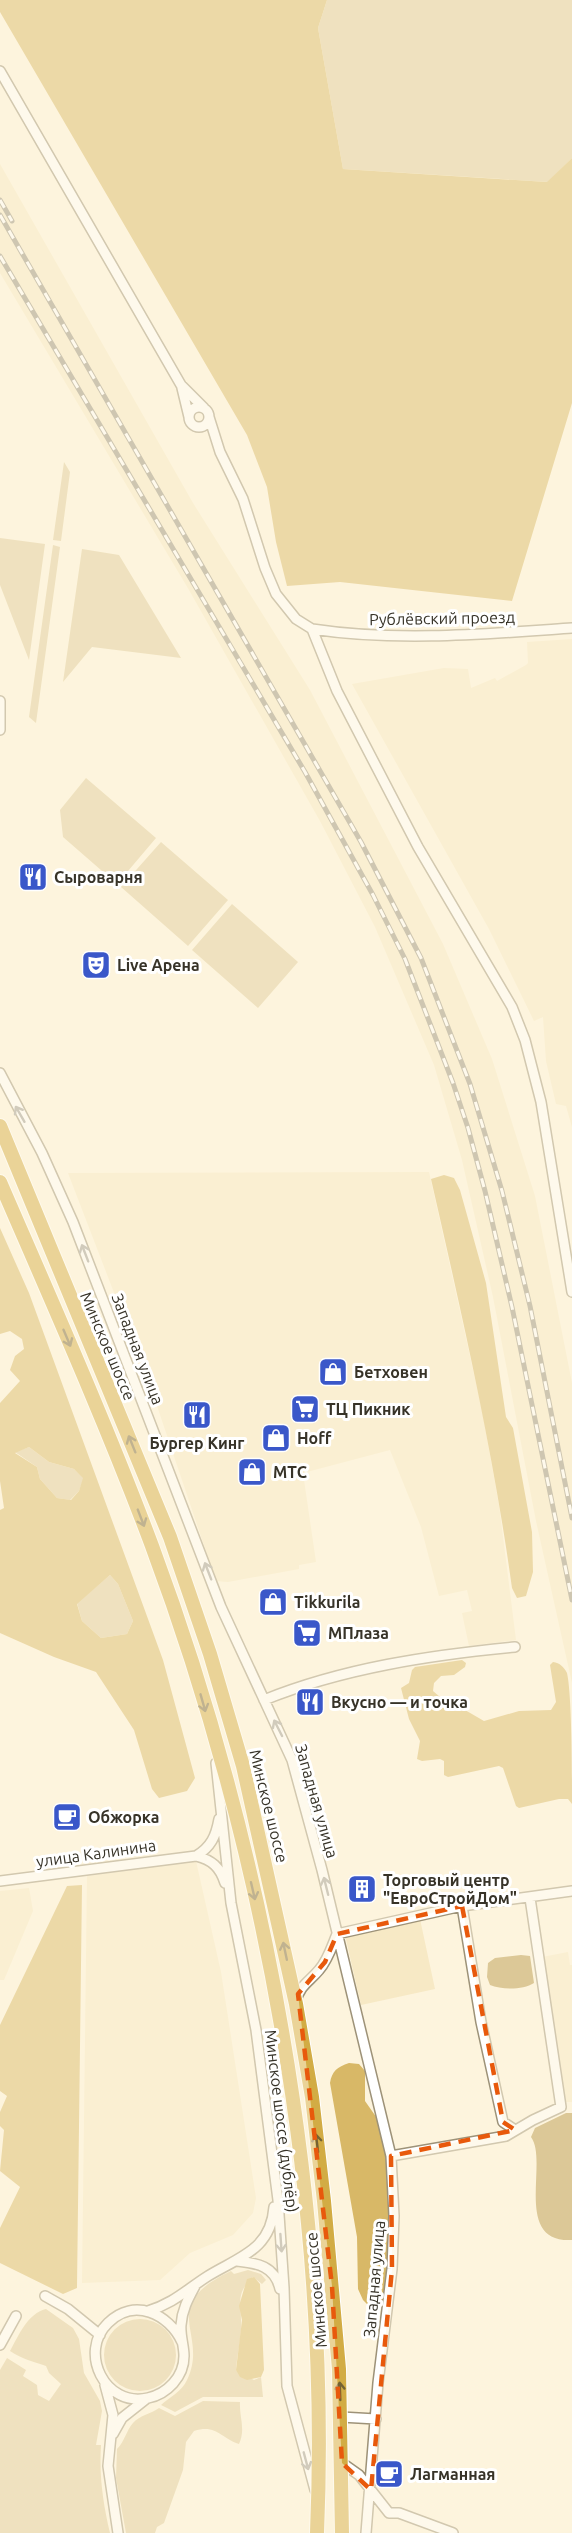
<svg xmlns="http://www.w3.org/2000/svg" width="572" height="2533" font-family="Ubuntu,sans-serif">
	<rect width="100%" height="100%" fill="#fdf4dd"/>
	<path fill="#f7e9c5" d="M0 164 193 503 310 690 443 944 492 1059 535 1196 572 1383V1683L536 1521 493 1297 462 1160 434 1065 375 927 320 821 189 590 0 273Z
		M572 639V1127L566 1106 556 1104 546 1061 543 1017 534 1021 489 929 352 684 444 668 468 669 471 688 495 678 497 681 526 665 528 663 527 642Z
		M429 1172 482 1410 499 1505 516 1640 469 1646 462 1613 472 1611 467 1590 439 1596 421 1527 390 1450 303 1473 316 1562 299 1565V1569L228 1582 216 1581 153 1394 68 1173Z
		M196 1861 221 1972 256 2198 253 2213 233 2235 190 2253 160 2280 82 2283 87 1876Z
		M29 1888 33 1911 4 1980H0V1891Z
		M420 1919 435 1989 361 2005 345 1935Z
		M568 1952 570 1965H572V2102H566L542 1957Z"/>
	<path fill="#decb9b" d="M327 0H572V158L548 182 343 169 318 28Z
		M64 462 70 472 61 541 53 540Z
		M0 538 45 544 29 660 0 585Z
		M53 545 60 547 36 723 29 717Z
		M82 549 119 555 181 658 92 647 63 682Z
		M86 778 156 838 117 884 63 837 60 810Z
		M161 842 228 900 188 946 121 887Z
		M232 904 298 962 258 1008 192 950Z
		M29 1447 49 1462 74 1469 84 1478 79 1491 70 1500 57 1498 40 1479 37 1467 15 1452Z
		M110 1575 118 1584 133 1621 127 1634 101 1638 82 1621 77 1603Z
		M248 2270 261 2274 266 2280 262 2284 253 2277C236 2293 241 2301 241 2321 242 2337 237 2354 236 2370L254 2380 261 2377 263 2397H203L175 2412 161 2405C170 2397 182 2391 187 2380 210 2333 155 2307 231 2271L234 2274Z
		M46 2309 73 2328 79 2339 84 2373 100 2401 102 2411 96 2445H101C99 2476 103 2503 110 2533H0V2370L7 2358 26 2370 23 2376 37 2385 38 2395 49 2401 61 2384 49 2373 46 2366C32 2361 22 2359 10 2351 19 2335 27 2314 46 2309Z
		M104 2355a36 36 0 1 1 72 0a36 36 0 1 1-72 0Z
		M203 2401 240 2402C239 2417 246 2429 239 2444 220 2438 217 2424 194 2431L186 2442 183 2470 164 2523 157 2527 155 2533H126L116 2478 117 2449C125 2441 126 2431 133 2423 140 2415 151 2414 159 2408L175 2416Z"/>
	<path fill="#d8b867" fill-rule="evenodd" d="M0 0H327L318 28 343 169 547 182 572 158V403L512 601 340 582 287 586 276 542 267 487 247 435 0 12Z
		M444 1175 454 1178 460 1190 486 1283 506 1417 513 1428 532 1532 533 1572 526 1596 517 1598 512 1588C493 1450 462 1315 431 1179Z
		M0 1228 29 1293 163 1660 195 1778 187 1791 159 1798 152 1789 134 1730 96 1672 54 1657 0 1633V1510L4 1508 0 1481V1403L20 1381 10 1370 15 1356 24 1349 22 1339 10 1331 0 1334ZM29 1447 49 1462 74 1469 83 1478 79 1491 71 1500 57 1498 40 1479 37 1467 15 1453ZM110 1575 118 1584 133 1621 127 1634 101 1638 82 1621 77 1604Z
		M462 1660 466 1663 465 1667 454 1675 441 1676 434 1683 433 1691 447 1703 451 1711 465 1710 484 1721 519 1711 551 1710 556 1702 550 1665 553 1662C560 1663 564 1667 567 1673 572 1695 572 1775 572 1804L568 1799H559L519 1808 516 1806 503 1768 499 1766 448 1777 444 1775V1761L440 1759 422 1761 417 1759 420 1741 409 1719 401 1688 409 1683 412 1670 415 1667Z
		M82 1885 77 2288 63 2294 0 2263V2228L20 2187 0 2171 4 2130 0 2126V2112L7 2096 0 2091V2025L67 1886Z
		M349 2063 359 2064 365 2071V2101L379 2121 387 2159 390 2219 384 2301 377 2306 368 2305 363 2300 358 2289 357 2237 330 2083C332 2071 337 2067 349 2063Z
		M254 2277 260 2284 264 2370 261 2377 247 2380 240 2377 236 2370 242 2320 239 2306 247 2279Z"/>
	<path fill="#b39343" d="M521 1955 530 1956 534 1983C523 1990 502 1990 490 1985L487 1977 488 1963 495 1958Z
		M566 2113H572V2240C512 2243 549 2161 531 2137L535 2128Z"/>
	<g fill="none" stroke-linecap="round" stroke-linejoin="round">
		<g stroke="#9d9278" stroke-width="12">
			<path id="minor" d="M0 71 181 385 204 408
				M182 388 189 417
				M189 417a10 10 0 1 1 20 0a10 10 0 1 1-20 0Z
				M209 417 220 452 243 499 265 568 276 594 296 619 312 629 337 691 418 847 512 1007 525 1040 541 1102 572 1292
				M312 629C397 642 486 634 572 628
				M0 701V730
				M0 1073 42 1153 73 1222 221 1607 292 1760 322 1870 391 2156 394 2216 392 2269 378 2383 366 2533
				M264 1700C343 1668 431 1655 515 1647
				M216 1763 231 1903 256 2030 278 2200 284 2288 287 2386 315 2490
				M196 1856C211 1847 216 1836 219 1819
				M0 1881 196 1856C212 1860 220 1867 225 1883
				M462 1906 481 2022 503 2122 515 2130
				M337 1934 462 1906 572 1891
				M296 2001C300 1985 309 1982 319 1970 328 1960 332 1946 337 1934
				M391 2156 506 2136 533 2120 561 2107 530 1898
				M237 2261C257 2263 275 2266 280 2289
				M45 2296 68 2309 100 2335
				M148 2311C174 2303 186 2290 208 2276 239 2257 271 2250 274 2207
				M182 2342C169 2314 134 2297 108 2323 78 2352 105 2408 148 2398 167 2394 184 2377 184 2356 184 2346 180 2335 181 2325 182 2310 188 2299 195 2286
				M0 2345 16 2316
				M105 2385 113 2415 108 2466 118 2533
				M341 2417 376 2419
				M113 2434 122 2418 146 2399
				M342 2463 359 2475 389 2513H399L453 2533"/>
		</g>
		<g stroke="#fff" stroke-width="16">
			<path id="highway" d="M0 1126 170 1537 210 1654 243 1766 296 2004 312 2097 324 2201 339 2369 342 2533
				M0 1182C52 1302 106 1423 152 1546 265 1850 331 2208 317 2533"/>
		</g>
		<use href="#minor" stroke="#fff" stroke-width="9"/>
		<use href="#highway" stroke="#d2ac44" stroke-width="14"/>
		<g stroke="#948e7d" stroke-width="5">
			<path id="rail" d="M0 200 12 221
				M0 215 361 842 421 958 470 1084 502 1191 530 1306 572 1518
				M0 256 305 772 373 895 405 959 453 1083 468 1128 485 1191 512 1307 572 1600"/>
		</g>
		<use href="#rail" stroke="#fff" stroke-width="3" stroke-dasharray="9" stroke-linecap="butt"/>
	</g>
	<defs><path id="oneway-shaft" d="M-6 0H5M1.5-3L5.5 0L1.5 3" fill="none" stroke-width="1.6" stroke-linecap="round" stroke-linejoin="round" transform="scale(1.5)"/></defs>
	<g stroke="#9b9994">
		<use href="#oneway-shaft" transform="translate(20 1114) rotate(-120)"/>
		<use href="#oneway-shaft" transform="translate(85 1253) rotate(-111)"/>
		<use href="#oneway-shaft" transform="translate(208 1571) rotate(-111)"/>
		<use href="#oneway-shaft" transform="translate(278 1728) rotate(-117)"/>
		<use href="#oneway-shaft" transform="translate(326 1886) rotate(-104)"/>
		<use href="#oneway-shaft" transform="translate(281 2243) rotate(86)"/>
		<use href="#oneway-shaft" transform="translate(306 2461) rotate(75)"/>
	</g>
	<g stroke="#756333">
		<use href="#oneway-shaft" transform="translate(67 1338) rotate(67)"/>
		<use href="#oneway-shaft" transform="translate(132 1444) rotate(-112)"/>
		<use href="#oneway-shaft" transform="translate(141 1518) rotate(69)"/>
		<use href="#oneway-shaft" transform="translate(203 1703) rotate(74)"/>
		<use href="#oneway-shaft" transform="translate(253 1891) rotate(77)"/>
		<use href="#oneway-shaft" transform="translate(285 1951) rotate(-102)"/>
		<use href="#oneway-shaft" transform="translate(317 2143) rotate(-97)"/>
		<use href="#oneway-shaft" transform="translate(340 2391) rotate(-92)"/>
	</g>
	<path d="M0 0H572V2533H0ZM462 1906 503 2122 515 2130 391 2156 392 2269 371 2490 342 2463 332 2286 298 1994 325 1962 337 1934Z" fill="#fdf4dd" fill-opacity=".55" fill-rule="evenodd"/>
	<path fill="none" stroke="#e8590c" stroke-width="4.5" stroke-dasharray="12 8" stroke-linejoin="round" d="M462 1906 503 2122 515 2130 391 2156 392 2269 371 2490 342 2463 332 2286 298 1994 325 1962 337 1934Z"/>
	<defs>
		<g id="restaurant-square" transform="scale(1.5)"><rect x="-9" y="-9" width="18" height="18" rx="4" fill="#3a57c9" stroke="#fff"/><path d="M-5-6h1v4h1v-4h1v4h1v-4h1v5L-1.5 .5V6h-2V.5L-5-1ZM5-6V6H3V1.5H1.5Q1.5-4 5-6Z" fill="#fff"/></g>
		<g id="theatre-square" transform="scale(1.5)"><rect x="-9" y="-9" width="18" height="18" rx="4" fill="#3a57c9" stroke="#fff"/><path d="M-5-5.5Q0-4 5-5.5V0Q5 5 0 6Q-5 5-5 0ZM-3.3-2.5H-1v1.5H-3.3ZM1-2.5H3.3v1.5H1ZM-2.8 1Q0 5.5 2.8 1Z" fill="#fff"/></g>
		<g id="shop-square" transform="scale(1.5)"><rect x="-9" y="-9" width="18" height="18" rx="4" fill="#3a57c9" stroke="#fff"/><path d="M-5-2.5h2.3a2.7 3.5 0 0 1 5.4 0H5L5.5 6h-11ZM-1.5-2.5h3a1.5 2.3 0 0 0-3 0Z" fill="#fff"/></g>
		<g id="supermarket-square" transform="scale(1.5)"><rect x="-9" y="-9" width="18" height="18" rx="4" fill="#3a57c9" stroke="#fff"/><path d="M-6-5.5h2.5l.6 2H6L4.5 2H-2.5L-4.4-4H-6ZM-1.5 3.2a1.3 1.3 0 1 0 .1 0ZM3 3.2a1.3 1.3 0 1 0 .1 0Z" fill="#fff"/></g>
		<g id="cafe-square" transform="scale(1.5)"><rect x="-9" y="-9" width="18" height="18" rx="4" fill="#3a57c9" stroke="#fff"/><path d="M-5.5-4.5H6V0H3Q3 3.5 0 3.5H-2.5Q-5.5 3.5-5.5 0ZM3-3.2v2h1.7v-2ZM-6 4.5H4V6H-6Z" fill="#fff"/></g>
		<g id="building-square" transform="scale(1.5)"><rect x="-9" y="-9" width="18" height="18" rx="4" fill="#3a57c9" stroke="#fff"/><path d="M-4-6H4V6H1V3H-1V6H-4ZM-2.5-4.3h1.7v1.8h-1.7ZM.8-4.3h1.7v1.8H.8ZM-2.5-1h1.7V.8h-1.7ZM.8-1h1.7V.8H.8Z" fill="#fff"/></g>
	</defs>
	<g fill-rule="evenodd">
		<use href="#restaurant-square" x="33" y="877"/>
		<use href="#theatre-square" x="96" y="965"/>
		<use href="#shop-square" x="333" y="1372"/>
		<use href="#supermarket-square" x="305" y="1409"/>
		<use href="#restaurant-square" x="197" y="1415"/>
		<use href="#shop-square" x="276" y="1438"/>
		<use href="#shop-square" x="252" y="1472"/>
		<use href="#shop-square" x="273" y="1602"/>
		<use href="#supermarket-square" x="307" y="1633"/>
		<use href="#restaurant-square" x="310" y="1702"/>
		<use href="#cafe-square" x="67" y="1817"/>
		<use href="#building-square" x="362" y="1889"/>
		<use href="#cafe-square" x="389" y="2474"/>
	</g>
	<g text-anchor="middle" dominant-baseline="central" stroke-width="6" stroke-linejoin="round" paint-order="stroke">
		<g font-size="16" fill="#373328" stroke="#fff">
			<text transform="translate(442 618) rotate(-1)">Рублёвский проезд</text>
			<text transform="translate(108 1346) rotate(67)">Минское шоссе</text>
			<text transform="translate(138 1349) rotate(69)">Западная улица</text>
			<text transform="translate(317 1801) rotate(74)">Западная улица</text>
			<text transform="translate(269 1806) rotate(76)">Минское шоссе</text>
			<text transform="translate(96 1853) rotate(-8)">улица Калинина</text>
			<text transform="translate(282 2121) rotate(83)">Минское шоссе (дублёр)</text>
			<text transform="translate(374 2279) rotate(-85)">Западная улица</text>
			<text transform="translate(316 2290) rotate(-95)">Минское шоссе</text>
		</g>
		<g font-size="16" font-weight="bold" fill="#373328" stroke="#fff" text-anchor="start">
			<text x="54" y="877">Сыроварня</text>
			<text x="117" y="965">Live Арена</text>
			<text x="354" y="1372">Бетховен</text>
			<text x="326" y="1409">ТЦ Пикник</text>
			<text x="297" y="1438">Hoff</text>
			<text x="197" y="1443" text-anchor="middle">Бургер Кинг</text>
			<text x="273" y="1472">МТС</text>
			<text x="294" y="1602">Tikkurila</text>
			<text x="328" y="1633">МПлаза</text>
			<text x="331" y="1702">Вкусно — и точка</text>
			<text x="88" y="1817">Обжорка</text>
			<text x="383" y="1880">Торговый центр<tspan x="383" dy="18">"ЕвроСтройДом"</tspan></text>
			<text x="410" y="2474">Лагманная</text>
		</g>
	</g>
</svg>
